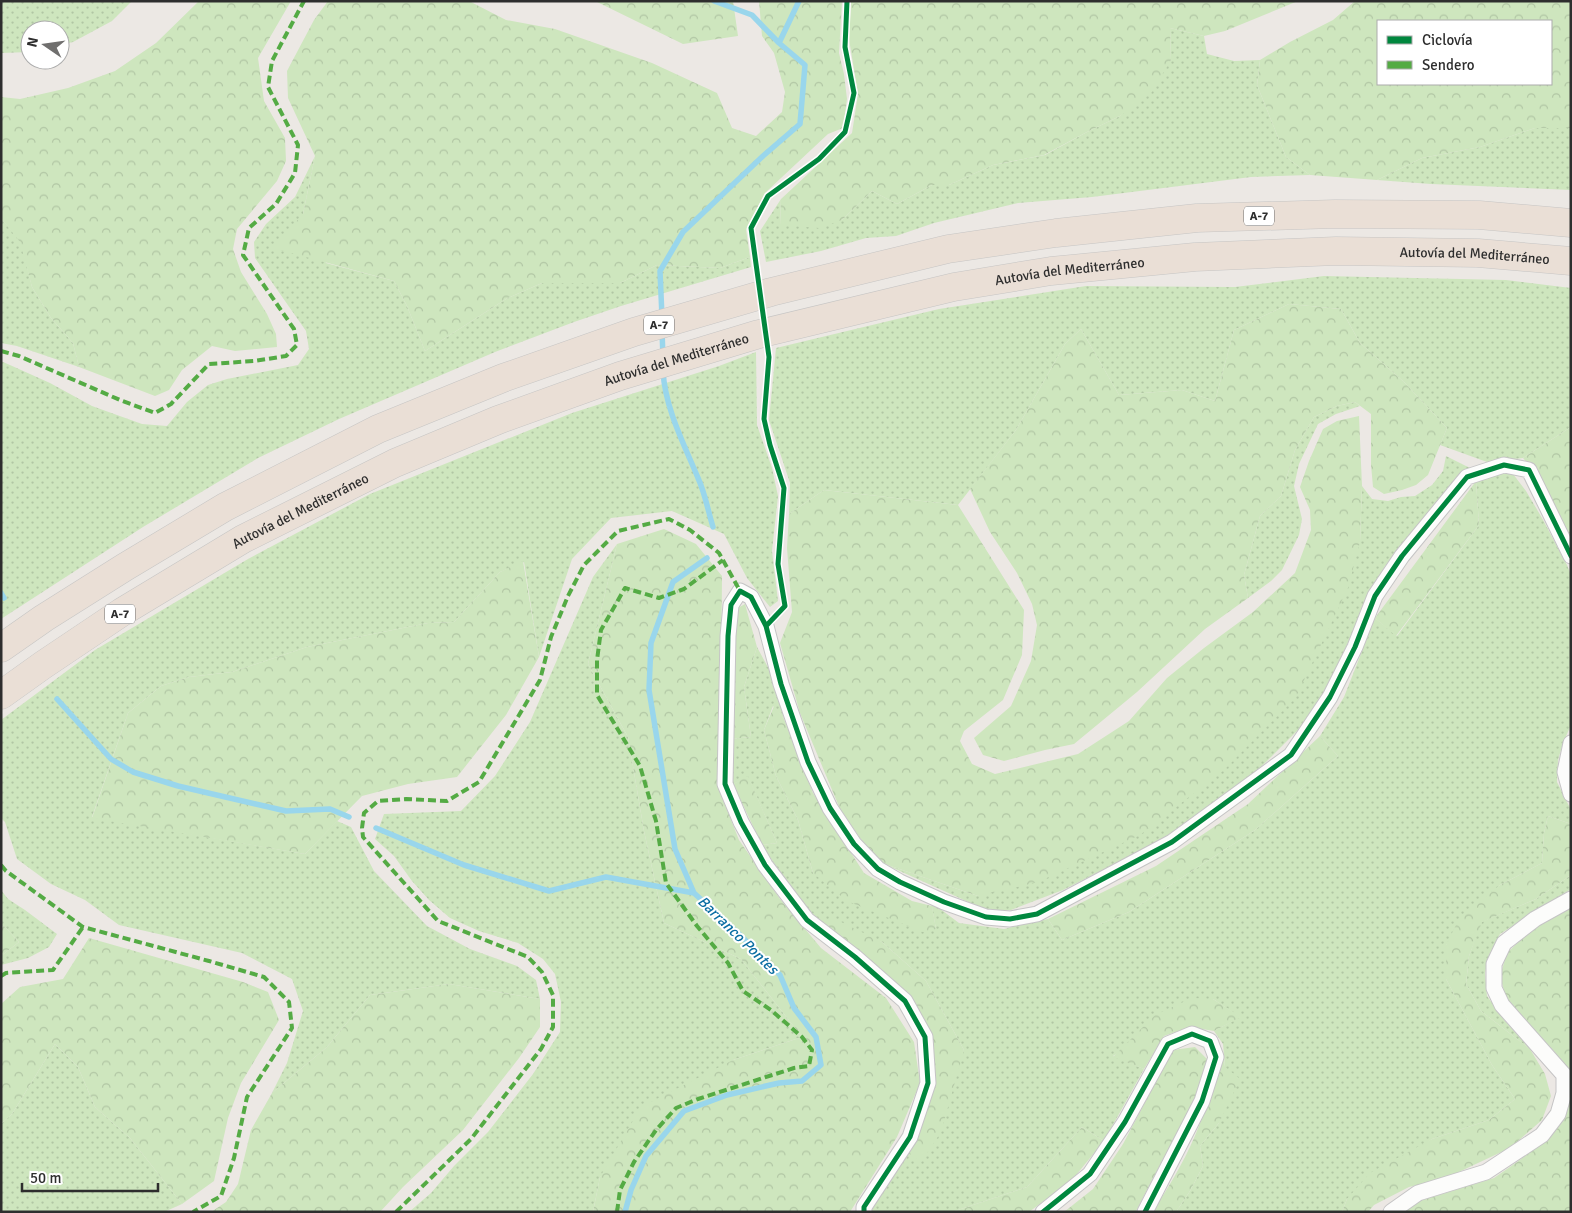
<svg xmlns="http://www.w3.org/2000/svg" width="1572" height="1213" font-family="Signika,sans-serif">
	<defs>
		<pattern id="grass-dots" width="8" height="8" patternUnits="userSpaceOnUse" patternTransform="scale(1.25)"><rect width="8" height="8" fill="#cee6be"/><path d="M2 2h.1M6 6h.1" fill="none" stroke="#b1c6a4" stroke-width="1.8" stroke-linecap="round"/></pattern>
		<pattern id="forest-crowns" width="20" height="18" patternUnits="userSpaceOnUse" patternTransform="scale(1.25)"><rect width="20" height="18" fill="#cee6be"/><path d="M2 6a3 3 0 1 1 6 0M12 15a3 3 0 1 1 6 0" fill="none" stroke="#b1c6a4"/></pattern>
	</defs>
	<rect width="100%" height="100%" fill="#ece8e4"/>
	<path fill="url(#grass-dots)" d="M1 1H132L112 21 73 42 60 45V30H30V52L1 53Z
		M1170 28 1204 36 1207 54 1234 61 1260 60 1257 85 1286 157 1310 175 1251 177 1092 197 1018 203 934 223 896 236 866 238 821 251 766 262 760 231 781 199 780 225 842 220 872 191 897 204 932 185H949L993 165 1045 155 1087 132 1120 116 1171 60Z
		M1535 128H1571V190L1431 184 1377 180 1422 158 1480 147Z
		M315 156 303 214 326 263 394 281 407 306 425 351 506 299 542 283H620L657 265 720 268 750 257 751 267 621 306 574 322 495 352 339 419 258 458 143 527 1 619V361L50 383 92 406 142 424 167 426 187 402 208 385 227 379 298 365 309 349 306 331 255 258 254 242 266 224 295 197Z
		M1 218 21 242 32 287 51 318 73 343 79 367 17 346 1 343Z
		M1324 276 1506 280 1571 288V427L1523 458 1487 462 1440 445 1447 428 1404 382 1360 343 1341 309 1289 304 1234 330 1215 401 1182 390 1119 395 1081 329 1065 344 1016 430 958 505 824 490 789 514 790 483 769 420 776 348 939 309 1086 286 1235 287Z
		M756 352 757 425 772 468 778 496 772 551 778 601 770 607 747 578 724 534 672 511 611 518 572 559 539 657 524 562 500 572 454 622 428 623 307 647 232 672 189 677 161 686 128 713 92 817 305 854 337 821 351 827 374 871 427 926 470 949 517 966 536 980 540 999 449 984 370 995 327 1047 272 1093 287 1063 303 1011 292 979 242 953 119 925 85 900 51 884 17 859 5 822 1 818V720L95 650 248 559 370 494 572 413 719 366Z
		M1355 402 1360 406 1336 414 1318 424 1299 464 1294 486 1302 519 1299 535 1282 570 1271 581 1248 598 1244 575 1260 516 1281 496 1295 450 1314 417 1337 406Z
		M1446 456 1472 469 1456 480 1385 566 1367 599 1324 697 1304 724 1257 771 1213 806 1168 835 1132 855 1063 890 1011 910H986L882 863 978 896 1360 542 1362 486 1372 499 1388 501 1401 497 1415 496 1432 485 1443 471Z
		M1500 474H1513L1526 491 1542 518 1567 565 1571 575V725L1563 743 1558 760 1557 782 1571 810V824L1548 816 1544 833 1542 863 1500 885 1446 945V979L1492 1065 1515 1099 1489 1120 1432 1139 1347 1199 1342 1212H1176L1190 1191 1203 1166 1200 1146 1219 1123 1225 1067 1223 1044 1214 1031 1240 1017 1213 999 1113 1056 1144 1069 1104 1141 1082 1127 1027 1187 952 1212H871L888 1179 964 1050 926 981 882 942 819 923 797 898 762 845 777 843 748 777 733 784 732 739 751 737 744 687 757 647 776 682 784 719 773 706 764 730 776 776 798 820 813 873 936 929 931 902 959 923 1004 929 1048 919 1062 940 1129 912 1255 830 1338 756 1320 736 1344 697 1375 618 1397 636 1479 525 1476 481Z
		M617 544 588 664 628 737 644 831 664 923 741 959 802 1037 733 1060 600 1177 593 1212H409L431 1193 454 1166 488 1132 533 1074 560 1032 561 1002 555 974 543 959 518 943 479 931 450 918 429 900 412 881 394 856 375 839 384 814 461 811 495 776 530 722 593 577Z
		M1571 875V889L1500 934 1489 955 1485 973 1487 996 1505 1021 1530 1049 1481 1011 1466 984 1469 956 1481 922 1536 899Z
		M1 890 8 899 25 910 57 934 49 947 28 958 1 965V956L19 942 4 926 1 927Z
		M55 1044 78 1067 95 1107 130 1138 182 1204 164 1212H1V1124L12 1114Z"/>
	<path fill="url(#forest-crowns)" fill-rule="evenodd" d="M199 1H291L258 58 264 101 285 138 286 161 277 181 237 229 233 249 241 272 267 314 276 334 277 347 235 351 212 346 182 370 169 390 155 396 79 367 73 343 51 318 32 287 20 242 1 218V97L20 99 68 88 115 71 156 43Z
		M328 1H469L506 20 555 29 652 63 717 93 732 128 756 136 782 112 785 92 774 53 762 36 759 1H842L839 53 844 74 847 99 843 128 828 134 765 193 746 229 750 257 720 268 657 265 620 283H542L506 299 425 351 407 306 394 281 273 248 303 214 315 156 288 98 287 71 314 20Z
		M595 1H733L738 36 683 44Z
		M851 1H1298L1225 31 1204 36 1170 28 1171 60 1151 93 1120 116 1087 132 1044 155 993 165 949 185H932L897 204 872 191 842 220 819 228 780 225 781 199 852 133 858 94 849 39Z
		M1355 1H1571V128H1535L1480 147 1422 158 1377 180 1310 175 1286 157 1257 85 1260 60 1290 42 1333 20ZM1378 21H1551V84H1378Z
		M1289 304 1341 309 1360 343 1404 382 1447 428 1428 475 1416 485 1402 490 1384 494 1373 487 1371 465V414L1355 402 1337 406 1314 417 1295 450 1281 496 1260 516 1244 575 1248 598 1205 629 1137 692 1074 744 1045 750 1004 761 983 755 974 738 1011 706 1031 661 1037 625 1032 604 1017 573 990 532 970 489 1016 430 1065 344 1081 329 1119 395 1182 390 1215 401 1234 330Z
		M1359 416 1362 486 1360 542 1348 588 1296 697 1225 769 1140 835 1038 882 978 896 882 863 865 845 840 809 800 713 780 643 792 612 787 548 789 514 824 490 958 505 1024 610 1022 655 1003 700 964 731 960 741 972 764 995 774 1078 754 1129 721 1167 678 1204 648 1253 612 1295 573 1311 530 1310 510 1300 487 1309 461 1323 429 1337 421Z
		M1571 427V539L1543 481 1523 458Z
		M1476 481 1479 525 1396 636 1375 618Z
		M664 529 696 544 722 576 720 792 739 840 780 899 821 948 886 998 914 1042 920 1083 897 1137 850 1212H593L600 1177 641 1107 733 1060 802 1037 741 959 664 923 644 831 628 737 588 664 617 544Z
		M523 561 539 657 506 715 457 777 408 784 362 796 305 854 92 818 128 713 161 686 189 677 232 672 307 647 428 623 454 622 500 572Z
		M745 604 757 647 744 687 751 737 732 739 736 609Z
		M774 706 784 719 813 793 864 873 912 901 932 906 936 929 923 932 847 901 813 873 798 820 776 776 764 730Z
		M1320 736 1338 756 1255 830 1129 912 1062 940 1048 919 1156 866 1248 804Z
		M748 776 777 843 762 845 733 784Z
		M1548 816 1571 824V875L1536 899 1482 922 1469 956 1466 984 1481 1011 1530 1049 1545 1074 1551 1096 1542 1120 1510 1148 1446 1178 1409 1187 1374 1205 1368 1212H1342L1347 1199 1370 1173 1432 1139 1489 1120 1515 1099 1492 1065 1446 979V945L1459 919 1500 885 1542 863 1544 833Z
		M1571 907V1082L1566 1067 1554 1051 1528 1025 1506 998 1500 976 1507 953 1532 929Z
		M833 918 882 942 926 981 964 1050 941 1132 921 1162 908 1153 931 1088 910 998 819 923Z
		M4 926 19 942 1 956V927Z
		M89 938 243 982 268 992 279 1020 241 1083 228 1118 214 1181 182 1204 130 1138 95 1107 78 1067 55 1044 12 1114 1 1124V1004L20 987 63 979Z
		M449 984 540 999V1027L519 1058 463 1130 403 1187 380 1212H211L226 1202 238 1184 251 1130 272 1093 327 1047 370 995Z
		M1192 998 1213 999 1241 1017 1214 1031 1190 1027 1164 1036 1144 1069 1113 1057 1155 1015Z
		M1195 1047 1207 1059 1194 1100 1136 1211 1064 1212 1093 1189 1123 1144 1173 1050Z
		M1224 1058 1225 1067 1240 1079 1219 1123 1200 1146 1203 1166 1190 1191 1176 1212H1152C1168 1189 1183 1163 1194 1138 1206 1112 1211 1083 1224 1058Z
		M1571 1092V1212H1403L1416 1202 1494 1178 1517 1162 1545 1141Z
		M1082 1127 1104 1141 1072 1180 1029 1212H952L1027 1187Z"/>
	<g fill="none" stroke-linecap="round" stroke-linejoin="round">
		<path stroke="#99d6ec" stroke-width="5.5" d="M779 43 799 1
			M662 317 660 271 683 232 763 156 800 124 805 65 779 43 752 15 714 1
			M662 331 663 357
			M663 371C665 408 684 444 698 478 705 493 708 511 713 527
			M1 593 4 598
			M57 699 111 759 133 772 178 786 286 811 330 809 349 817
			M376 828 464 865 549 891 606 877 694 893
			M625 1212 631 1190 646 1156 684 1111 727 1095 779 1083 802 1081 821 1065 816 1037 794 1008 780 975 739 934 694 893 675 849 649 690 651 643 673 582 707 558"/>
		<g stroke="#c5c4c5" stroke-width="17">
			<path id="minor" d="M1571 743 1565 772 1571 794
				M864 1212V1207L910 1137 928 1083 925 1037 905 1001 855 957 807 920 765 865 741 822 725 784 728 636 731 605 740 591 751 597 766 626 781 684 808 762 830 808 854 844 878 869 900 882 944 902 986 917 1010 919 1037 914 1172 842 1291 755 1330 697 1355 647 1375 596 1402 556 1467 477 1504 465 1529 470 1571 556
				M1043 1212 1090 1174 1125 1122 1168 1044 1192 1034 1210 1041 1216 1057 1202 1101 1145 1212
				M1391 1212 1418 1193 1486 1172 1542 1135 1558 1114 1564 1093V1075L1502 1005 1494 988V964L1504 943 1535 919 1571 899"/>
		</g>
		<g stroke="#c6c5c4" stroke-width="29">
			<g id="motorway">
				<path d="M1 648 44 618 125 567 225 507 378 429 503 378 634 332 771 292 948 249 1056 233 1197 218 1335 214 1479 215 1571 223"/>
				<path id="s1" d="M1 695 43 665 122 612 243 539 395 463 498 420 620 376 759 334 954 287 1051 271 1195 257 1336 251 1478 253 1571 261"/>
			</g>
		</g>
		<use href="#minor" stroke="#fcfcfb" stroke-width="15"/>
		<use href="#motorway" stroke="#eadfd6" stroke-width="28"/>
		<path stroke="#54ab44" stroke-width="4" stroke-dasharray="8 4" stroke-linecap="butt" d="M1 351 19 356 120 400 155 413 171 404 209 364 254 361 286 356 297 345 294 329 243 255 249 228 276 204 295 173 298 145 268 87 272 61 304 1
			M1 865 6 871 83 927 209 961 264 977 289 1002 292 1028 247 1097 234 1158 221 1196 193 1212
			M1 976 6 973 53 970 83 927
			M396 1212 471 1139 541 1049 553 1027V995L542 972 528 957 438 921 363 837 362 828 364 813 378 801 406 799 447 801 479 782 540 680 551 637 568 596 584 565 618 531 669 519 690 530 719 553 740 591
			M617 1212 620 1190 634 1162 656 1130 676 1108 698 1099 794 1068 809 1066 812 1050 802 1037 771 1010 743 991 728 963 697 926 666 883 656 821 640 766 597 695V660L601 630 625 588 659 598 684 589 723 560"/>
		<g stroke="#fff" stroke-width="8">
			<path id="cycleway" d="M766 626 785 606 778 564 784 488 770 445 764 419 769 357 751 228 768 196 819 159 845 132 854 93 845 47 847 1
				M864 1212V1207L910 1137 928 1083 925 1037 905 1001 855 957 807 920 765 865 741 822 725 784 728 636 731 605 740 591 751 597 766 626 781 684 808 762 830 808 854 844 878 869 900 882 944 902 986 917 1010 919 1037 914 1172 842 1291 755 1330 697 1355 647 1375 596 1402 556 1467 477 1504 465 1529 470 1571 556
				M1043 1212 1090 1174 1125 1122 1168 1044 1192 1034 1210 1041 1216 1057 1202 1101 1145 1212"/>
		</g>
		<use href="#cycleway" stroke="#00873e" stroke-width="5"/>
	</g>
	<g text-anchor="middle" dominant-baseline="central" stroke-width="4" stroke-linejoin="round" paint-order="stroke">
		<g fill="#fff" stroke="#6d6d6d" stroke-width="1">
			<rect x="1244" y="206.5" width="30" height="19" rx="4"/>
			<rect x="644" y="315.5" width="30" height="19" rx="4"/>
			<rect x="105" y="604.5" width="30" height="19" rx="4"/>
		</g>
		<g font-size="12" font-weight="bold" fill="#2e2e2e">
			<text x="1259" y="216">A-7</text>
			<text x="659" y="325">A-7</text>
			<text x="120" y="614">A-7</text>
		</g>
		<g font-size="14" fill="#2e2e2e" stroke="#fff">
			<text stroke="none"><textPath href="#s1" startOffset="1568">Autovía del Mediterráneo</textPath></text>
			<text stroke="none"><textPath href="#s1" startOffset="1162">Autovía del Mediterráneo</textPath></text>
			<text stroke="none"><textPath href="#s1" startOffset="758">Autovía del Mediterráneo</textPath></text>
			<text stroke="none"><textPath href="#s1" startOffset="352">Autovía del Mediterráneo</textPath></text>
		</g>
		<g font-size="15" font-style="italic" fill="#0d6fa3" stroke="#fff">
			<text transform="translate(738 935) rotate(44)">Barranco Pontes</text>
		</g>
	</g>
	<rect width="1572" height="1213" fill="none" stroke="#2e2e2e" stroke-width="5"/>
	<rect x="1377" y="20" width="175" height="65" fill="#ffffff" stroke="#ababab"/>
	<rect x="1387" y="36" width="25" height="8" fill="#00873e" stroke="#ababab"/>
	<text x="1422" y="45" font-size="15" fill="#2e2e2e">Ciclovía</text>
	<rect x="1387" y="61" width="25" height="8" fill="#54ab44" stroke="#ababab"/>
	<text x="1422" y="70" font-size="15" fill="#2e2e2e">Sendero</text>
	<g transform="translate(45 45) rotate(283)"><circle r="24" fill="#ffffff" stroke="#ababab"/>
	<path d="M0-4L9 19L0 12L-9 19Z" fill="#706f6e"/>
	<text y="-8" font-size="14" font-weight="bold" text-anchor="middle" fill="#2e2e2e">N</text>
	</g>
	<path d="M22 1183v8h136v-8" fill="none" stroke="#2e2e2e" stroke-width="2.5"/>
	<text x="30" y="1183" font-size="15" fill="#2e2e2e" stroke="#ffffff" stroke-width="4" paint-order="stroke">50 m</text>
</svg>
